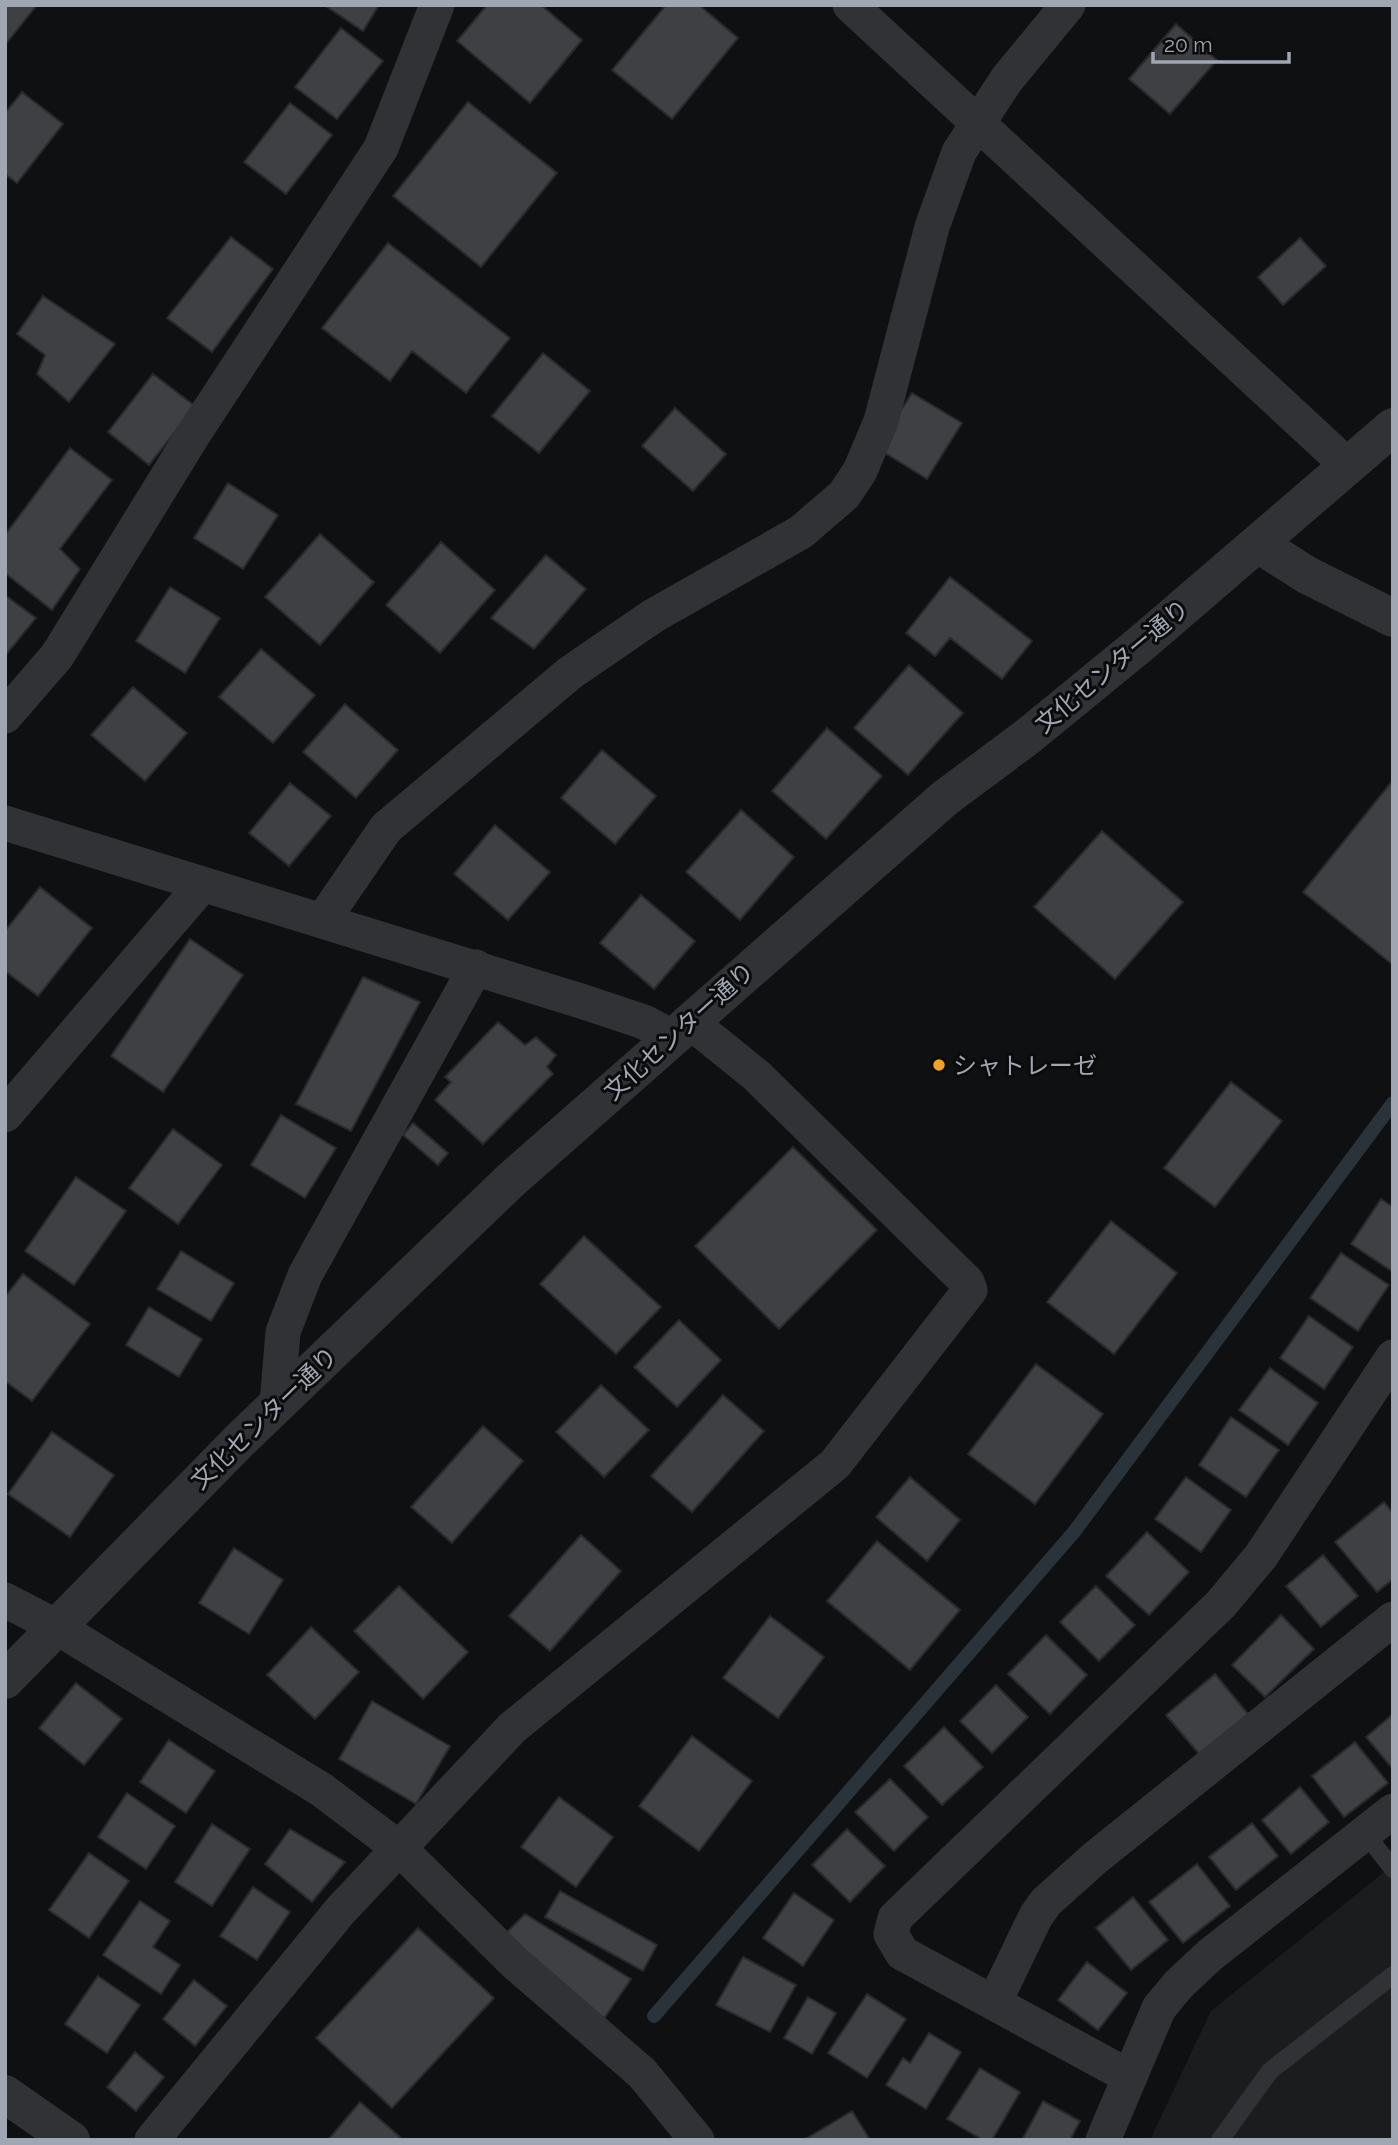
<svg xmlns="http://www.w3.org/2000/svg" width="1398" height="2145" font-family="Raleway,'Noto Sans JP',sans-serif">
	<rect width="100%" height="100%" fill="#0f1011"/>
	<path fill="#1b1c1e" d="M1393 1865V2140H1150L1211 2011Z"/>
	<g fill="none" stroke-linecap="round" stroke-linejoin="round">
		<path stroke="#293339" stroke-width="14" d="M654 2016 1074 1532 1393 1103"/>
	</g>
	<path fill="#3e4044" stroke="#292a2d" stroke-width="2" d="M5 5H37L5 45Z
		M324 5H379L363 31Z
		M487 5H541L582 40 530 103 457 41Z
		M666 5H699L738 38 672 119 612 70Z
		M1176 24 1217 60 1170 114 1129 79Z
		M341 28 383 61 337 119 295 87Z
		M22 92 63 124 17 183 5 174V113Z
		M468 102 557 173 481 267 393 196Z
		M290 103 332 135 286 194 244 162Z
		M231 237 273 269 212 352 167 318Z
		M1300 238 1326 266 1283 305 1258 277Z
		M388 243 510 338 466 393 412 351 390 381 322 328Z
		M43 296 115 344 69 402 37 374 45 355 17 334Z
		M543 353 590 391 539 453 492 416Z
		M153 374 195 406 149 465 108 432Z
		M912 393 962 423 927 479 877 448Z
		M675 408 726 454 693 491 642 446Z
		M70 448 112 480 60 549 80 569 52 610 5 573V535Z
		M228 483 278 515 243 569 194 538Z
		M320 534 374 582 320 645 265 597Z
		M441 542 495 590 440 653 386 605Z
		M546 555 586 589 534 649 491 618Z
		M950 577 1032 641 1002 679 950 638 935 656 906 633Z
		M170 587 220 618 185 673 136 641Z
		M5 595 36 618 5 656Z
		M261 649 315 695 273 743 219 697Z
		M909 665 963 713 908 775 854 728Z
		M133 687 187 733 145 781 91 735Z
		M345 704 398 750 356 798 303 752Z
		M827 728 882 776 826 839 772 791Z
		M602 750 656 796 615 844 561 798Z
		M1393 780V965L1303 892Z
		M290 783 331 816 289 866 249 833Z
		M741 810 794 857 740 920 686 872Z
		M495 825 550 872 508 920 454 874Z
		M1102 831 1183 902 1115 979 1034 907Z
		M40 887 92 928 38 996 5 971V931Z
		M641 895 695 941 654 989 600 943Z
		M190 939 243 975 163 1092 111 1056Z
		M363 977 420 1002 351 1131 296 1104Z
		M498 1022 525 1045 536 1037 556 1055 547 1067 553 1074 483 1144 435 1100 451 1082 445 1077Z
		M1231 1082 1282 1121 1215 1207 1164 1168Z
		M281 1115 336 1148 305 1198 251 1165Z
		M413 1123 448 1153 438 1165 403 1135Z
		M173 1129 222 1165 178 1224 129 1188Z
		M793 1147 877 1230 779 1329 695 1246Z
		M76 1177 126 1211 74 1285 25 1251Z
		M1381 1199 1393 1207V1272L1351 1244Z
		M1111 1221 1177 1273 1114 1354 1047 1302Z
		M584 1236 661 1307 616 1354 540 1284Z
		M181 1251 234 1283 211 1321 157 1289Z
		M1341 1253 1389 1285 1358 1331 1310 1298Z
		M23 1274 90 1324 32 1401 5 1381V1297Z
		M149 1307 202 1339 179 1377 126 1345Z
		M1309 1316 1353 1347 1324 1389 1280 1358Z
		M679 1320 721 1360 677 1407 634 1367Z
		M1036 1364 1103 1414 1035 1504 968 1454Z
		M1270 1368 1318 1403 1288 1445 1239 1410Z
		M601 1385 649 1430 604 1477 556 1432Z
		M723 1395 764 1431 692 1512 651 1476Z
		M1231 1417 1279 1450 1246 1497 1199 1465Z
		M483 1426 523 1461 452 1543 411 1507Z
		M52 1432 114 1475 70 1537 8 1494Z
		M910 1477 960 1520 927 1561 876 1517Z
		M1186 1477 1231 1510 1201 1552 1155 1519Z
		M1384 1502 1393 1513V1579L1377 1592 1335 1542Z
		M1147 1532 1189 1572 1149 1615 1106 1576Z
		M581 1535 621 1571 550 1651 509 1616Z
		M877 1541 960 1610 910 1670 827 1601Z
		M234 1548 283 1580 249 1634 199 1603Z
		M1323 1555 1358 1596 1321 1627 1286 1586Z
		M399 1586 468 1652 423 1699 354 1631Z
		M1096 1586 1135 1625 1099 1661 1060 1622Z
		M1281 1615 1314 1649 1265 1697 1232 1665Z
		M770 1616 824 1657 778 1718 723 1678Z
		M311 1627 359 1672 315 1719 267 1675Z
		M1046 1635 1087 1675 1050 1714 1008 1674Z
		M1215 1674 1248 1714 1200 1755 1166 1715Z
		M76 1683 122 1719 84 1765 39 1728Z
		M996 1685 1028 1717 992 1753 960 1721Z
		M372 1701 450 1746 416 1804 339 1759Z
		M1393 1714V1769L1366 1737Z
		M944 1727 983 1767 942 1805 904 1766Z
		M692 1736 752 1781 699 1851 639 1806Z
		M169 1740 215 1771 186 1813 140 1782Z
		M1355 1742 1388 1783 1344 1817 1312 1776Z
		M890 1779 928 1817 894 1851 855 1812Z
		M1300 1787 1329 1822 1291 1854 1262 1820Z
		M127 1793 175 1826 146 1869 98 1837Z
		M559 1797 613 1837 576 1887 521 1847Z
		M1252 1823 1278 1856 1236 1890 1209 1857Z
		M212 1824 250 1849 212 1906 175 1882Z
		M290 1829 345 1862 312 1902 265 1864Z
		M847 1829 885 1866 850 1902 812 1865Z
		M89 1853 129 1881 89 1938 49 1910Z
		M1197 1864 1230 1906 1183 1943 1149 1902Z
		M253 1887 290 1912 257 1960 220 1936Z
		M560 1891 657 1945 643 1971 545 1917Z
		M794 1893 834 1920 803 1966 763 1938Z
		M1133 1897 1168 1940 1131 1970 1096 1928Z
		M140 1901 170 1921 153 1947 180 1965 161 1994 103 1955Z
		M525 1914 631 1979 603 2020 505 1934Z
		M418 1928 494 1998 392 2108 316 2038Z
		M743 1957 796 1985 770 2032 716 2005Z
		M1087 1962 1127 1993 1098 2030 1058 2000Z
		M98 1976 140 2005 107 2053 65 2024Z
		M194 1980 227 2006 195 2046 163 2019Z
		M867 1994 906 2019 867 2078 828 2053Z
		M808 1997 836 2013 812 2054 784 2038Z
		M929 2033 961 2052 926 2109 886 2085 903 2058 910 2063Z
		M135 2052 164 2077 136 2111 107 2087Z
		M980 2068 1020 2092 992 2140H983L947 2119Z
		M1043 2101 1080 2121 1070 2140H1022Z
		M360 2102 400 2137 397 2140H328Z
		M852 2111 870 2140H804Z"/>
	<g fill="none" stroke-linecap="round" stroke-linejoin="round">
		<path stroke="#303236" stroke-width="18" d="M1365 1833 1393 1869
			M1220 2140 1270 2071 1393 1975"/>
		<path stroke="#303236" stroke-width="35" d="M850 5 1346 464
			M5 716 57 656 193 435 381 148 437 5
			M5 823 584 1002 644 1022 672 1037
			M323 920 386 828 570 673 653 616 801 532 844 495 860 471 881 421 932 227 959 152 1007 79 1068 5
			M5 1115 202 885
			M277 1404 283 1332 305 1275 476 967
			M5 1600 55 1626 322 1790 400 1849 514 1962 642 2073 697 2140
			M994 2003 1036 1916 1046 1902 1095 1858 1393 1619
			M1130 2077 902 1953 891 1934 895 1918 1221 1604 1261 1556 1393 1357
			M152 2140 340 1911 512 1728 835 1464 970 1290 967 1282 757 1076 689 1021
			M1103 2140 1159 2008 1179 1984 1210 1955 1393 1811"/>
		<path stroke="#303236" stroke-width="38" d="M1258 544 1307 575 1393 618
			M5 1680 239 1441 511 1180 945 798 1027 737 1143 642 1393 427
			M5 2094 71 2140"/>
	</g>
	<circle fill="#f3a125" stroke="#0b0b0c" stroke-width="2.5" cx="939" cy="1065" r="7"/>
	<g text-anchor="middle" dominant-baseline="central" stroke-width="6" stroke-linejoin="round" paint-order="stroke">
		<g font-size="24" fill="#a0a7b2" stroke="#0b0b0c">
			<text transform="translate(1112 666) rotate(-40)">文化センター通り</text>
			<text transform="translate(679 1031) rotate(-42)">文化センター通り</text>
			<text transform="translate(264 1418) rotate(-44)">文化センター通り</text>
		</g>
		<g font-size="24" fill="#a0a7b2" stroke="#0b0b0c" text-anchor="start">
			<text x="953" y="1065">シャトレーゼ</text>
		</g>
	</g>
	<rect width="1398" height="2145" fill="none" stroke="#a0a7b2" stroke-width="14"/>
	<path d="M1153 52v10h136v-10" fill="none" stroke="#a0a7b2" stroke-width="3.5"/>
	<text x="1164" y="52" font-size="21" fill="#a0a7b2" stroke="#0b0b0c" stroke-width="5" paint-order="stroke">20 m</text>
</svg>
